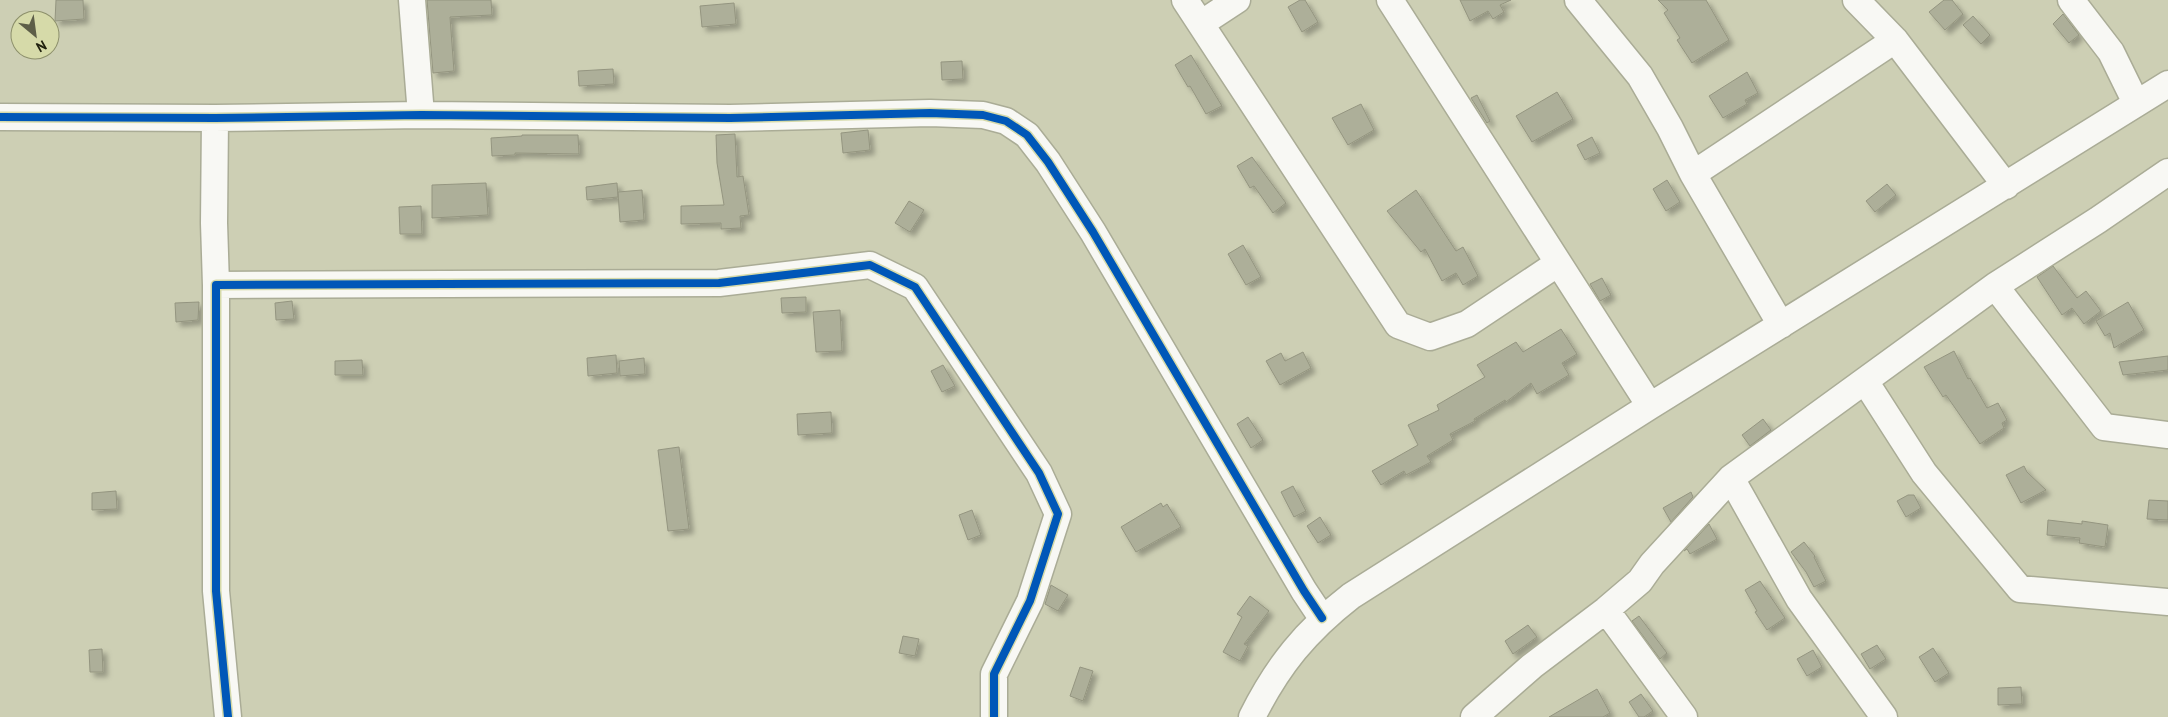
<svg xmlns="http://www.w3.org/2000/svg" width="2168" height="717" font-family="'PT Sans',sans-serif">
	<defs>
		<filter id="shadow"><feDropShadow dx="4.5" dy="4.5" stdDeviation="2.5" flood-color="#0004"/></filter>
	</defs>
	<rect width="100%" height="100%" fill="#cdcfb4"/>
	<path fill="#adaf99" stroke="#949580" filter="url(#shadow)" d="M56 0H83L84 19 55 21Z
		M427 0H491L492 15 450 17 454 71 433 73Z
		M1300 0H1305L1318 22 1302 32 1288 7Z
		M1460 0H1511L1500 5 1504 12 1493 19 1488 11 1470 21Z
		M1658 0H1706L1729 40 1692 63 1677 40 1680 38 1664 13 1668 10Z
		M1944 0H1952L1963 14 1945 30 1929 12Z
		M734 3 736 24 702 27 700 6Z
		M2063 14 2079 35 2069 43 2053 24Z
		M1973 16 1990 35 1981 44 1963 25Z
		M1191 55 1222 106 1206 114 1190 86 1188 87 1175 65Z
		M962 61 963 79 942 80 941 62Z
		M613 69 614 84 579 86 578 71Z
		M1747 72 1758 93 1745 100 1747 104 1723 118 1709 96Z
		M1557 92 1573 119 1532 142 1516 116Z
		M1477 95 1490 121 1487 123 1471 98Z
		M1361 104 1374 130 1348 145 1332 118Z
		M868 130 870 150 843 153 841 133Z
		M735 134 737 177 743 176 749 215 740 216 741 228 721 229V223L681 224V206L724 205 717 163 716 135Z
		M522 135H578L579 154 515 153V155L492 156 491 138 522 136Z
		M1592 137 1600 153 1585 160 1577 145Z
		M1252 157 1286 203 1273 213 1254 186 1250 188 1237 166Z
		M1667 180 1680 202 1666 211 1653 189Z
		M486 183 488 215 432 218V185Z
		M617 183 618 197 587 200 586 187Z
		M1887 184 1896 195 1875 212 1866 201Z
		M642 190 644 220 620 222 618 192Z
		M1416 190 1456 251 1463 247 1478 276 1463 285 1456 273 1442 281 1425 249 1421 252 1387 211Z
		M909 201 924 210 910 232 895 223Z
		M421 206 422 234H400L399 207Z
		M1243 245 1261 277 1246 285 1228 254Z
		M2053 266 2077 298 2086 291 2101 311 2084 324 2072 308 2062 315 2037 277Z
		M1602 278 1611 295 1600 301 1590 284Z
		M806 297V312L782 313 781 298Z
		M292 301 294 319 276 320 275 303Z
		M199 302 198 320 176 322 175 303Z
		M2128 302 2144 330 2114 348 2110 333 2105 336 2096 321Z
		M840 310 842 351 816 352 813 312Z
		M1561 329 1577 354 1562 363 1569 375 1537 394 1531 383 1506 402 1505 400 1474 419 1475 421 1450 434 1453 440 1427 456 1431 462 1406 475 1404 471 1381 485 1372 471 1418 445 1408 425 1439 410 1437 405 1485 377 1477 365 1516 342 1523 352Z
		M1954 351 1968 379 1970 378 1987 408 1998 403 2007 420 2002 423 2004 428 1980 444 1946 395 1943 397 1924 367Z
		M1303 352 1311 368 1280 385 1266 361 1281 353 1285 361Z
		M616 355 617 373 588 376 587 358Z
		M2168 356V370L2123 375 2119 362Z
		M644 358 645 374 620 376 619 361Z
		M362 360 363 375H335V361Z
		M943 365 955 386 942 392 931 371Z
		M831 412 832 433 798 435 797 414Z
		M1248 417 1263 440 1251 448 1237 424Z
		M1763 419 1771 430 1750 446 1742 435Z
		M679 447 689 529 668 531 658 450Z
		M2024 466 2027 472 2046 490 2021 503 2006 475Z
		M1293 486 1306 511 1294 517 1281 492Z
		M116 491 117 509 92 510V493Z
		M1691 492 1693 497 1671 522 1663 508Z
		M1908 495H1914L1921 508 1906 517 1897 501Z
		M2149 500 2168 501V520L2147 519Z
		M1161 503 1163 507 1167 504 1181 527 1136 552 1121 527Z
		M972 510 981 535 968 540 959 515Z
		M1320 517 1331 535 1318 543 1307 526Z
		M2048 520 2082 524V521L2108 525 2105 547 2079 543 2080 538 2047 535Z
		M1709 524 1717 539 1690 554 1687 549 1684 551Z
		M1804 542 1815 556 1814 557 1826 581 1814 587 1806 572 1791 552Z
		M1760 581 1785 618 1767 630 1755 612 1757 611 1745 590Z
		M1051 585 1068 595 1058 611 1045 604Z
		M1250 596 1269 611 1244 644 1248 646 1240 661 1223 652 1242 617 1237 614Z
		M1639 616 1667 653 1660 659 1632 621Z
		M1528 625 1537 637 1513 654 1505 641Z
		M903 636 919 639 915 656 899 653Z
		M1877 645 1886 659 1870 669 1861 654Z
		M1933 648 1949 673 1935 682 1919 657Z
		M102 649 103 672H90L89 650Z
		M1813 650 1822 667 1807 676 1797 659Z
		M1080 667 1093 671 1083 701 1070 696Z
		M2021 687 2022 704 1998 705V688Z
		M1597 689 1610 713 1603 717H1549Z
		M1641 694 1653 711 1644 717H1639L1629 702Z"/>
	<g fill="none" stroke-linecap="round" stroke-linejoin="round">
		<g stroke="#aaac96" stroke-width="29">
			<path id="minor" d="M412 0 421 115
				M1185 0 1398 325 1430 337 1467 324 1557 264
				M1390 0 1650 406
				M1578 0 1640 76 1670 128 1693 174 1781 325
				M1856 0 1895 40 2006 186
				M2071 0 2111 52 2136 103
				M1202 23 1237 0
				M0 117 215 118 421 115 730 118 930 113 983 115 1006 121 1027 135 1048 162 1093 232 1304 591 1322 618
				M215 118 214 223 216 285
				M1693 174 1895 40
				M1995 286 2104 427 2168 435
				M1865 381 1924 473 2020 589 2168 602
				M1731 478 1799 599 1884 717
				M1606 610 1684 717
				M228 717 216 591V285L719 283 870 265 915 287 1039 473 1058 514 1030 601 994 674V717
				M1252 717C1278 665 1306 631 1351 596L1650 406 2168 84
				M1474 717 1532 666 1606 610 1640 581 1652 564 1731 478 1995 286 2098 220 2168 172"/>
		</g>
		<use href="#minor" stroke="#f8f8f4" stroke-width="26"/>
		<g stroke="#d6daa9" stroke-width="11">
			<path id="cycleway" d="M0 117 215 118 421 115 730 118 930 113 983 115 1006 121 1027 135 1048 162 1093 232 1304 591 1322 618
				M228 717 216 591V285L719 283 870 265 915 287 1039 473 1058 514 1030 601 994 674V717"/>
		</g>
		<use href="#cycleway" stroke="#0057b8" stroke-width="8"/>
	</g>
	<g transform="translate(35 35) rotate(151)"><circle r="24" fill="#d6daa9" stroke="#8d906b"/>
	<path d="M0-4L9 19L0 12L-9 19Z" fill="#5d5e48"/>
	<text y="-8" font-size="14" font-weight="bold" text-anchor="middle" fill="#20210e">N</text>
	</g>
</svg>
